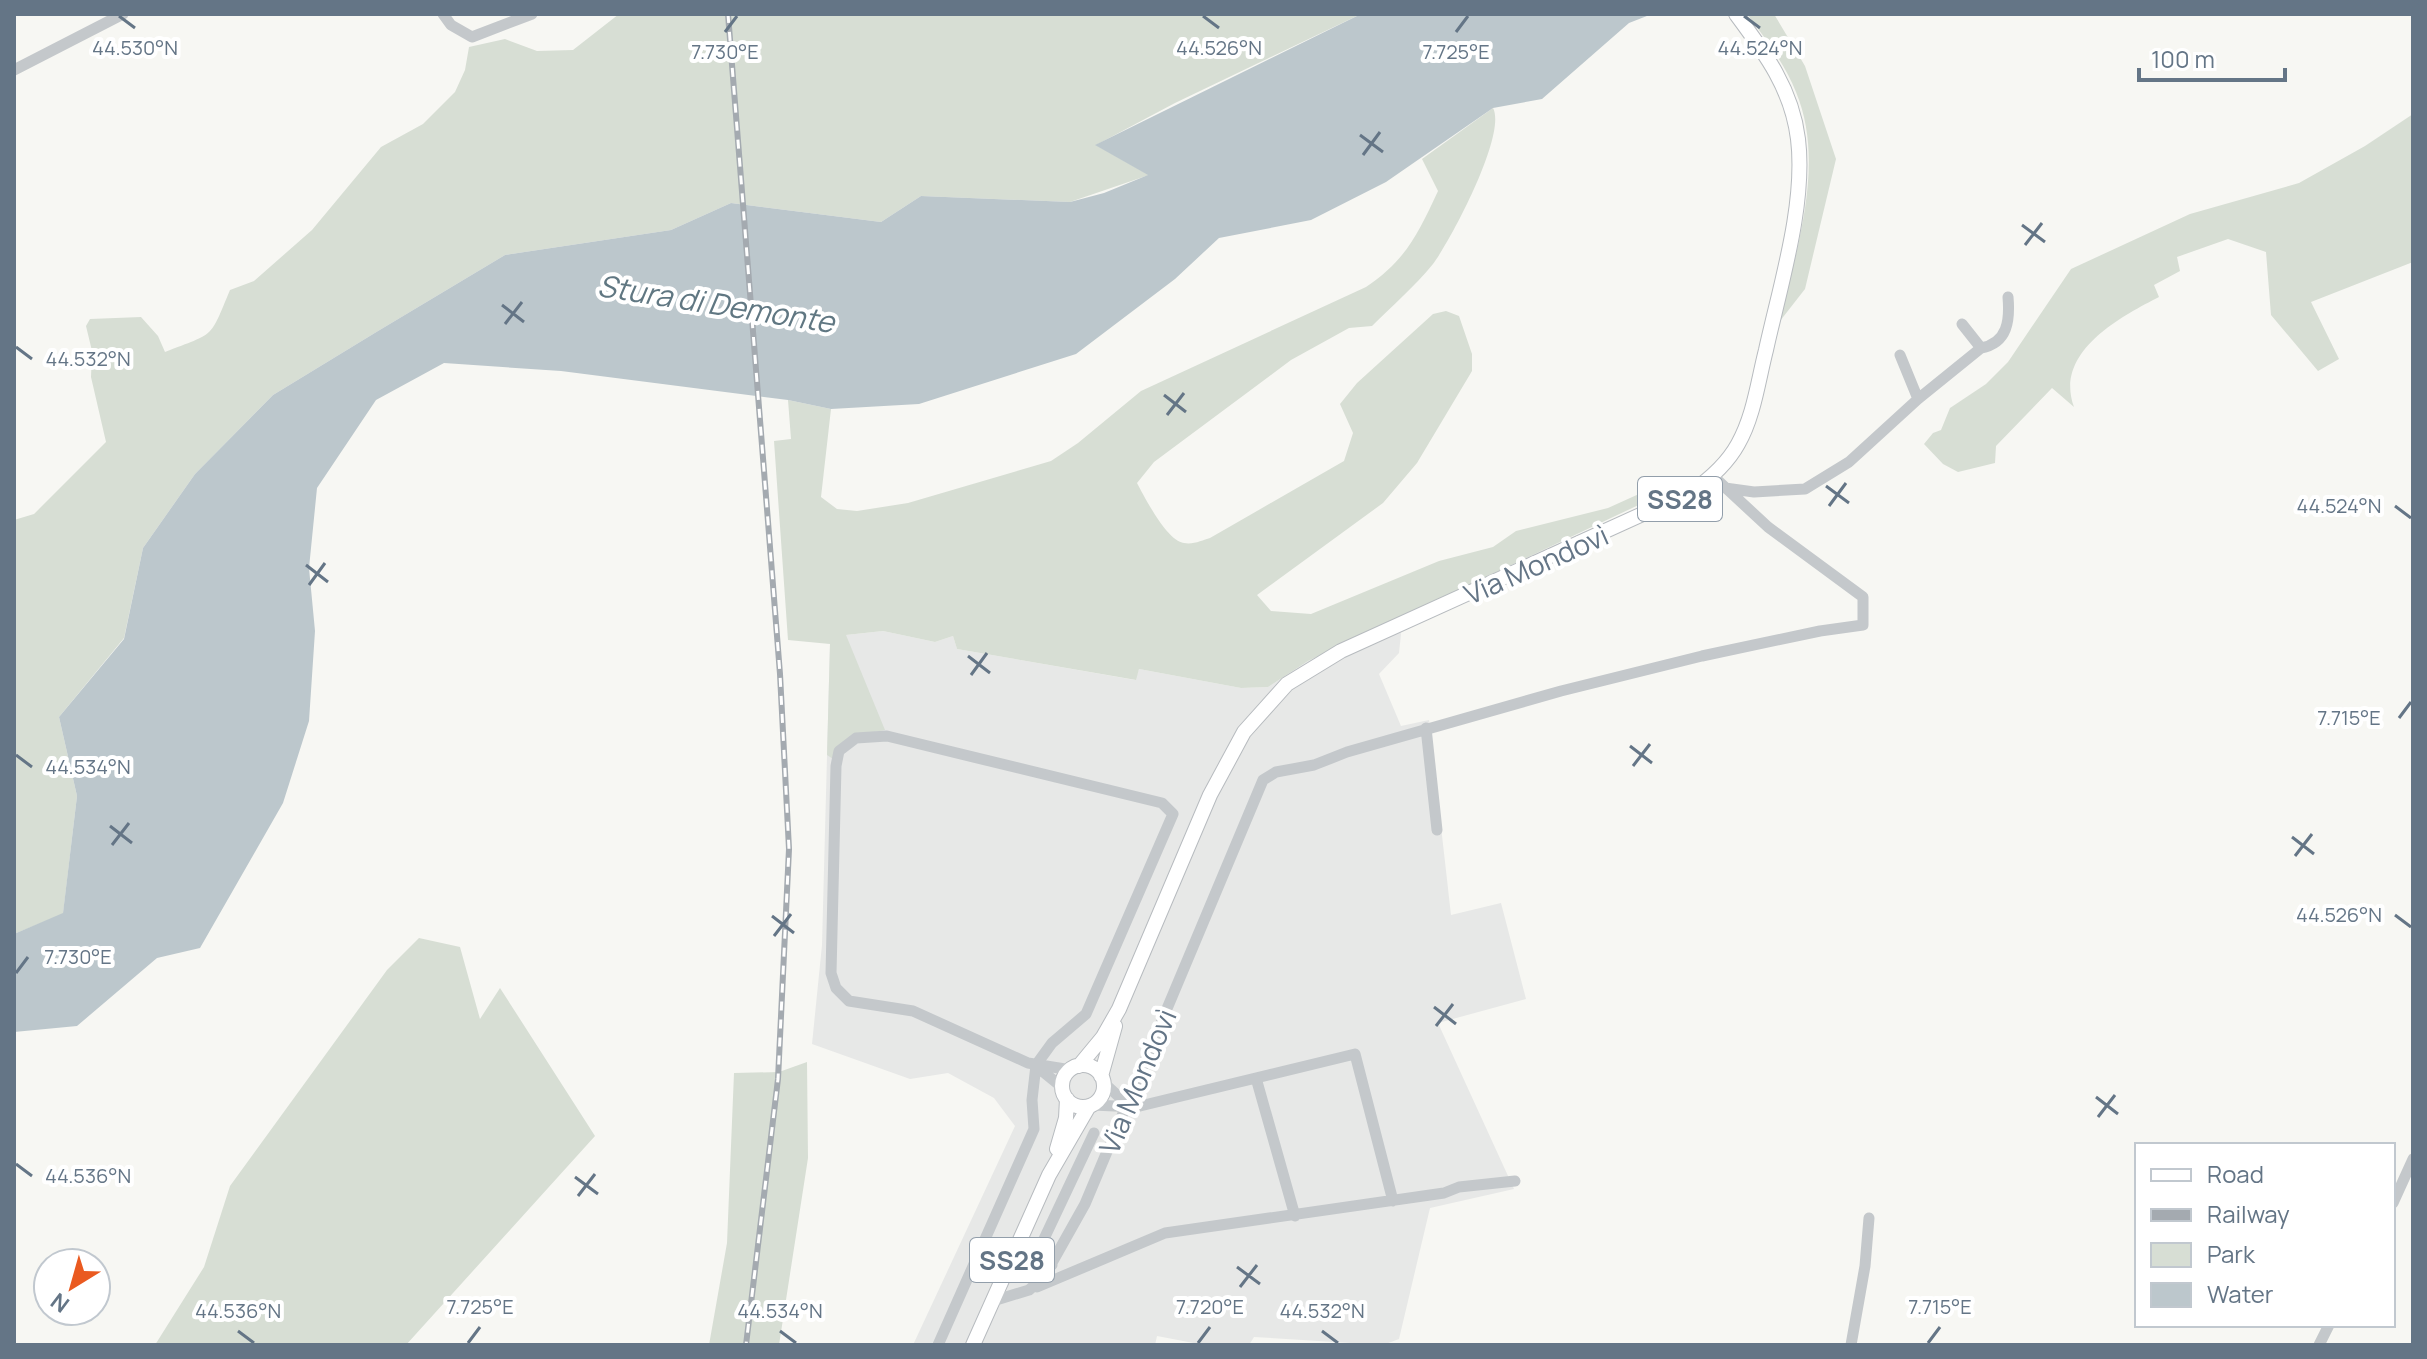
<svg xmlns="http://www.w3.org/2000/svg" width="2427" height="1359" font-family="Manrope,sans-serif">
	<rect width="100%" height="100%" fill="#f7f7f3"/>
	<path fill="#e7e8e7" d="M1398 620 1401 634 1399 653 1379 674 1401 726 1429 720 1451 915 1501 903 1526 999 1438 1023 1514 1189 1430 1208 1399 1339 1383 1345 1254 1337 1249 1345H1204L1157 1336 1155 1345H913L1015 1126 994 1098 948 1073 910 1079 812 1044 822 945 830 643 846 635 883 631 935 642 953 636 957 649 1135 680 1139 669 1241 688 1268 687 1308 661Z"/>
	<path fill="#d7ded4" d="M619 14H1361L1175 103 1096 145 1149 175 1070 202 921 196 881 222 731 203 671 230 505 255 378 331 273 395 195 474 143 548 124 638 59 717 77 796 63 914 14 934V520L34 514 106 442 91 377 92 351 86 326 90 319 141 317 158 336 165 352C216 332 209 340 230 290L254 281 312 230 381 147 423 124 455 92 465 70 469 47 505 39 537 51 573 50Z
		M1747 14H1774L1805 66 1836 159 1805 289 1780 321C1796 249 1826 164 1796 92 1785 64 1765 38 1747 14Z
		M1493 108C1507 134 1451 240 1433 264 1415 286 1392 306 1372 326L1349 328 1291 360 1154 462 1137 483C1145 498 1167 541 1184 543 1193 545 1203 540 1210 538L1344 461 1353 433 1340 404 1357 383 1433 314 1446 311 1459 316 1472 354V371L1417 463 1383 503 1257 595 1271 611 1311 614 1439 561 1493 547 1516 531 1608 508 1672 479 1700 476 1308 661 1268 687 1241 688 1139 669 1136 680 957 649 953 636 935 642 883 631 846 635 885 730 853 736 833 759 827 755 830 644 788 640 774 441 791 439 788 400 831 409 821 497 837 509 857 511 908 503 1051 461 1078 443 1141 391 1366 287C1406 260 1418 234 1438 191L1422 159Z
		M2413 114V262L2311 302 2339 359 2318 371 2271 315 2266 252 2228 239 2177 257 2180 271 2154 285 2159 297C2118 318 2054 353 2074 407L2052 388 1996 446 1995 463 1958 472 1943 464 1924 444 1933 433 1941 430 1950 408 1986 384 2008 362 2071 269 2190 214 2299 183 2365 146Z
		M419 938 460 947 480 1019 500 988 595 1136 406 1345H155L204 1267 230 1186 387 970Z
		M807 1062 808 1158 779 1345H709L727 1243 734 1073 779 1072Z"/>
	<path fill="#bcc7cc" d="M1361 14H1652L1629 23 1542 99 1493 108 1386 182 1311 220 1219 238 1175 279 1076 354 919 404 831 409 788 400 561 371 444 363 376 400 317 488 309 568 315 631 309 721 283 803 200 948 157 958 77 1026 14 1032V934L63 913 77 796 59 717 124 639 143 548 195 474 273 395 378 331 505 255 671 230 731 203 881 222 921 196 1070 202 1104 193 1148 175 1095 145Z"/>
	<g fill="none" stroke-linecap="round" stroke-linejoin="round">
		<g stroke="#b7bbbf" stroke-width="16">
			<path id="major" d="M1062 1086a21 21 0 1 1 42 0a21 21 0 1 1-42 0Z
				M1079 1066 1103 1037 1119 1009 1210 795 1244 732 1287 684 1341 651 1691 492C1710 479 1727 464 1738 444 1754 416 1758 381 1766 350 1780 286 1806 204 1798 139 1792 89 1765 53 1736 14
				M1101 1076 1115 1026
				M1057 1149 1066 1118 1067 1099
				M973 1345 1049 1175 1089 1106"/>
		</g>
		<path stroke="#c4c8cb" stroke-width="11" d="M443 14 451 25 472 37 532 14
			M14 70 123 14
			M1981 348C2008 343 2010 320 2008 297
			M1900 355 1918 399
			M1725 488 1754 492 1805 489 1849 462 1918 399 1981 348 1962 324
			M1426 728 1437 830
			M1036 1066 1063 1088
			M1256 1078 1295 1216
			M1104 1083 1128 1105
			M1093 1105 1136 1107 1355 1054 1393 1201
			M2393 1203 2413 1159
			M1052 1265 1043 1241 1094 1133
			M1037 1287 1165 1233 1444 1193 1459 1187 1515 1181
			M993 1301 1029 1290 1044 1277 1085 1204 1263 780 1276 772 1314 765 1347 752 1561 691 1702 656 1820 631 1863 625V597L1768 527 1713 476
			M938 1345 1034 1129 1032 1100 1036 1065 1052 1043 1086 1014 1173 814 1162 803 887 736 856 738 839 751 836 766 831 973 836 988 849 1001 913 1011 1028 1063 1071 1070
			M1851 1345 1865 1266 1869 1218
			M2319 1345 2329 1325"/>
		<use href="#major" stroke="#fff" stroke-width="14"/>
		<g stroke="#a4aab0" stroke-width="6">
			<path id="rail" d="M728 14 780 674 789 849 778 1079 746 1345"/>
		</g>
		<use href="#rail" stroke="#fff" stroke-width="3" stroke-dasharray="9" stroke-linecap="butt"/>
	</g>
	<path fill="none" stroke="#647586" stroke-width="3" d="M119 16 135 28M1203 16 1219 28M1744 16 1760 28M725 32 737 16M1456 32 1468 16M1360 135 1383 152M1363 155 1380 132M2022 225 2045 242M2025 245 2042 223M502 305 524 322M505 324 522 302M16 347 32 359M1164 395 1186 412M1167 415 1184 393M1826 486 1849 503M1829 506 1846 483M2395 506 2411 518M306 565 328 582M309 585 325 563M968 656 990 673M971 675 987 653M2399 718 2411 702M1630 746 1652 763M16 755 32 767M1633 766 1650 744M110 826 132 843M2292 837 2314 854M112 845 129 823M2295 856 2312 834M2395 915 2411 927M772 916 794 933M774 936 791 914M16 973 28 957M1434 1007 1456 1024M1436 1026 1453 1004M2096 1097 2118 1114M2098 1117 2115 1095M16 1164 32 1176M575 1177 598 1194M578 1196 595 1174M1237 1267 1260 1284M1240 1287 1257 1265M238 1331 254 1343M780 1331 796 1343M1322 1331 1338 1343M468 1343 480 1327M1198 1343 1210 1327M1928 1343 1940 1327"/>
	<g text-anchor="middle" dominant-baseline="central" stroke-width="8" stroke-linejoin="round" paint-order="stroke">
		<g fill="#fff" stroke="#929eaa" stroke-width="2">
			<rect x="1638" y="477" width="84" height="44" rx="6"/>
			<rect x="970" y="1238" width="84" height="44" rx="6"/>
		</g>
		<g font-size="26" font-weight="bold" fill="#647586">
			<text x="1680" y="499">SS28</text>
			<text x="1012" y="1260">SS28</text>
		</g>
		<g font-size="28" fill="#647586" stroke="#fff">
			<text transform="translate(1536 564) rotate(-24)">Via Mondovì</text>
			<text transform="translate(1137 1081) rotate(-67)">Via Mondovì</text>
		</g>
		<g font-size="30" font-style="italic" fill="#607782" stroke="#fff">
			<text transform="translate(716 303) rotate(9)">Stura di Demonte</text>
		</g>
	</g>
	<g font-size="20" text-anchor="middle" fill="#647586" stroke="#fff" stroke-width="8" stroke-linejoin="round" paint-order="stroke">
		<text x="1219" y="55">44.526°N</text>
		<text x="1760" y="55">44.524°N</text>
		<text x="135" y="55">44.530°N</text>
		<text x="725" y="59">7.730°E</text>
		<text x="1456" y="59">7.725°E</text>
		<text x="88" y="366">44.532°N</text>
		<text x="2339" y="513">44.524°N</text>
		<text x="2349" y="725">7.715°E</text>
		<text x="88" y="774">44.534°N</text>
		<text x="2339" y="922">44.526°N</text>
		<text x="78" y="964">7.730°E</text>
		<text x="88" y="1183">44.536°N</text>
		<text x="480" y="1314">7.725°E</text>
		<text x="1210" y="1314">7.720°E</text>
		<text x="1940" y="1314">7.715°E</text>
		<text x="238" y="1318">44.536°N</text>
		<text x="780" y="1318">44.534°N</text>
		<text x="1322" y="1318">44.532°N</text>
	</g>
	<rect width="2427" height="1359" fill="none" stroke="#647586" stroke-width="32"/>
	<rect x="2135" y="1143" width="260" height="184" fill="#ffffff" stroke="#c1c8cf" stroke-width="2"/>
	<rect x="2151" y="1169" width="40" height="12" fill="#ffffff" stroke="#c1c8cf" stroke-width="2"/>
	<text x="2207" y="1183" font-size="24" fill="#647586">Road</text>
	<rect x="2151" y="1209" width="40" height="12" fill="#a4aab0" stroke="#c1c8cf" stroke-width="2"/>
	<text x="2207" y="1223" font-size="24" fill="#647586">Railway</text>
	<rect x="2151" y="1243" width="40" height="24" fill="#d7ded4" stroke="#c1c8cf" stroke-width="2"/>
	<text x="2207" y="1263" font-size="24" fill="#647586">Park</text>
	<rect x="2151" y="1283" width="40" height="24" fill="#bcc7cc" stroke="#c1c8cf" stroke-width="2"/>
	<text x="2207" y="1303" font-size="24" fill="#647586">Water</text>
	<g transform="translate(72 1287) rotate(217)"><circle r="38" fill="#ffffff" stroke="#c1c8cf" stroke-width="2"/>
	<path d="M0-6L14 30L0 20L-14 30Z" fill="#ea5a20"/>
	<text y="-12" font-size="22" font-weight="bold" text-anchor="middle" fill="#647586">N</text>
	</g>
	<path d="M2139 68v12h146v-12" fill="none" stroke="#647586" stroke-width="4"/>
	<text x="2151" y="68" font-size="24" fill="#647586" stroke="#ffffff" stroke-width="6" paint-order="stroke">100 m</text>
</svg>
